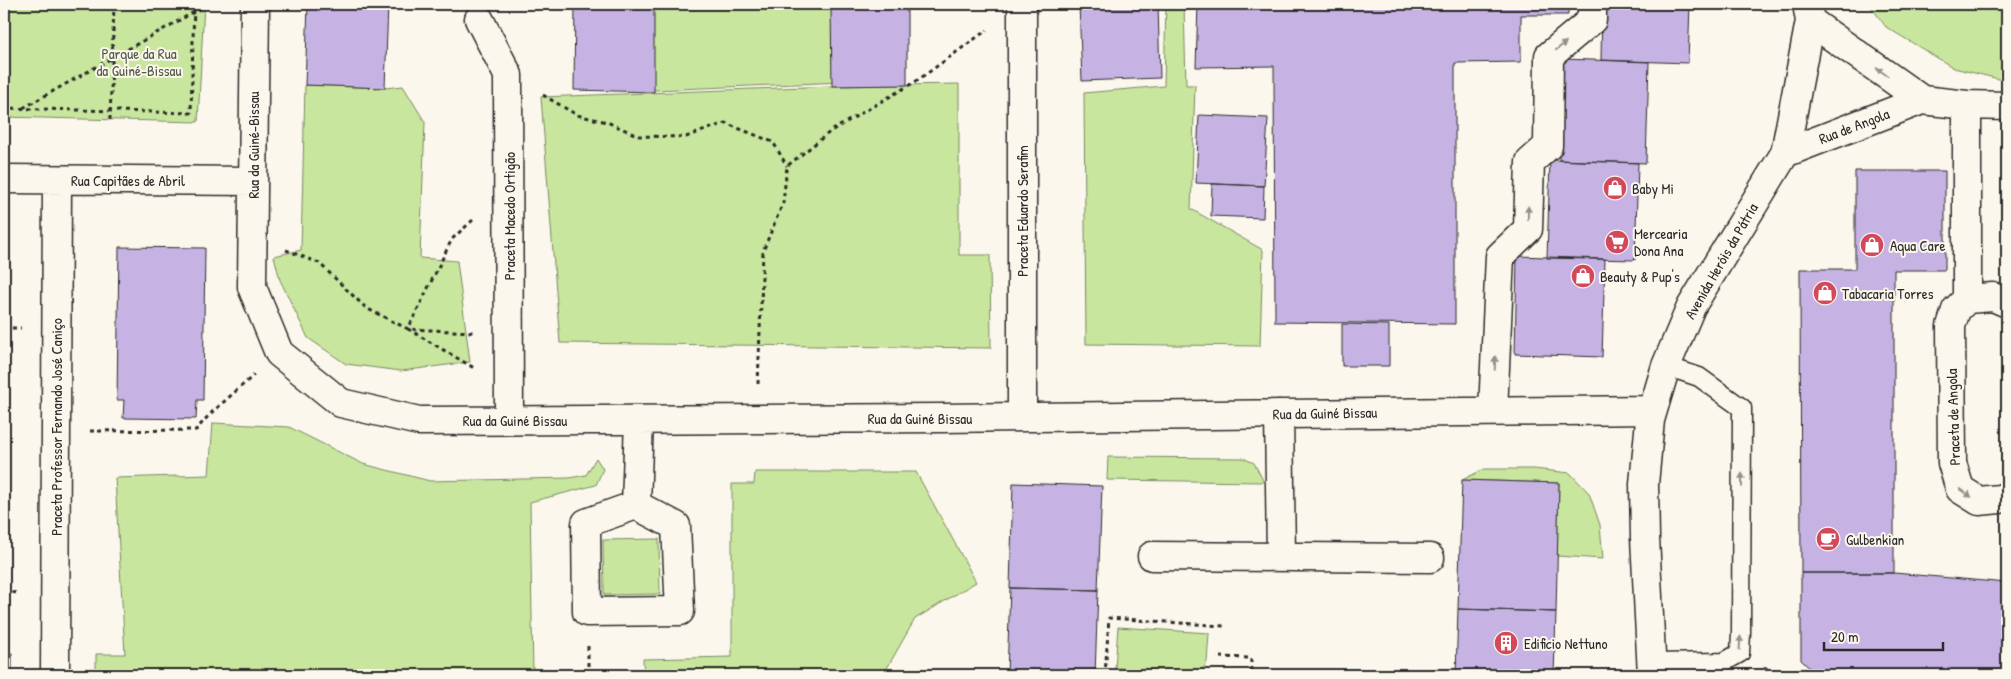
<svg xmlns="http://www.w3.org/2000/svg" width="2011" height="679" font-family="'Patrick Hand',sans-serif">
	<rect width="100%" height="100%" fill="#fbf7ec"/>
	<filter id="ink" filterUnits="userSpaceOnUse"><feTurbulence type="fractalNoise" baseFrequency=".02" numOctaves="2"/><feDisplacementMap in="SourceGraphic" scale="10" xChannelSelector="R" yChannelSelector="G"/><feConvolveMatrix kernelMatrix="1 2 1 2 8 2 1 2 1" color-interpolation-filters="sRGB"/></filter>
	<g filter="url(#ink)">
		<path fill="#c8e69d" stroke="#7a8864" d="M4 4H204L198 122 4 117Z
			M640 4H845L843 82 632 91Z
			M1166 4H1184L1186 85H1195L1191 209 1263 250 1260 346 1086 344 1084 93 1164 86Z
			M1869 4H2007V81L1954 68 1886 27Z
			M959 84V255H990L991 348 560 343 541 97 832 86Z
			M305 85 385 88 403 86 425 122 420 258 457 261 470 362 401 371 346 364 308 338 280 280 274 256 301 250Z
			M213 423 289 427 363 464 430 481 569 478 586 475 596 458 603 469 596 485 530 502 533 675H96V654H125L115 478 209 475Z
			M1108 457 1243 458 1254 463 1264 482 1107 480Z
			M1484 469H1534L1570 473 1589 493 1600 525 1603 559 1557 556 1559 483 1462 480Z
			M755 472H916L976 582 915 619 883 675H644L643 659 732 657V484H754Z
			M659 539 660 594 604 595 603 540Z
			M1118 627 1209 633 1207 662 1202 671 1194 673 1115 668Z"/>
		<path fill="#c6b3e3" stroke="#2b2b2b" d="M308 4H388L385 88 305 85Z
			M575 4H654V92L574 90Z
			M831 4H907V85L832 86Z
			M1079 4H1158L1160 78 1082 81Z
			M1198 4H1568V15H1521V62L1455 63V324L1275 322 1274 66 1196 67Z
			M1602 4H1690L1688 63 1601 60Z
			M1562 59 1649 62 1646 163 1559 160Z
			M1199 115 1268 118 1264 186 1196 183Z
			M1550 160 1638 163 1635 260 1547 258Z
			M1855 171H1945V270H1894V573H1801L1800 269H1855Z
			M1212 184 1264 186 1263 218 1211 216Z
			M119 247 205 248 203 400H197L196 419 123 418 124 400H117Z
			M1517 256 1605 259 1602 357 1515 354Z
			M1342 324 1389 325V366H1342Z
			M1462 480 1559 483 1556 612 1458 609Z
			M1013 483 1102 486 1098 590 1010 588Z
			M1801 573H1894L2007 583V675H1817L1801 660Z
			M1010 588 1098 590 1095 675H1007Z
			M1458 609 1556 612 1554 675H1456Z
			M4 653H12V675H4Z
			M1259 673 1381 674V675H1259Z
			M1381 674H1456V675H1381Z"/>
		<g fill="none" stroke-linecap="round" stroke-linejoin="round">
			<g stroke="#2b2b2b" stroke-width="21">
				<path id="service" d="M1651 663 1724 662 1740 653 1741 633 1742 408 1699 377 1666 366"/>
			</g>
			<g stroke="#2b2b2b" stroke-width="31">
				<path id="minor" d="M255 4 252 287 279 353 341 403 419 421 941 418 1653 410
					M1022 5V417
					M479 19 508 75 509 420
					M1810 21 1922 100 1967 105 2007 106
					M1967 105V299
					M1785 153 1922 100
					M4 179 253 181
					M2007 303 1993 297 1967 299 1956 310 1951 326 1952 463 1960 489 1979 501 2000 499 2007 496
					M1493 411 1500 256 1528 229 1530 162 1548 146 1549 56 1592 20V4
					M1279 414 1281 557
					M636 505 676 526 680 611 587 612 586 523 636 505 639 420
					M1152 556 1430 558
					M55 675 57 180
					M1652 675 1645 538 1644 484 1650 420 1666 366 1691 307 1785 153 1810 21 1807 4"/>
			</g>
			<path stroke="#2b2b2b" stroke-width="3" stroke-dasharray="4 4" stroke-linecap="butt" d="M543 95 577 115 607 122 639 136 686 137 725 123 773 142 787 166
				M4 108 191 113 194 4
				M23 108 203 7
				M110 120 114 4
				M473 220 452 239 408 329 474 368
				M286 250 319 263 366 308 408 329 474 332
				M4 328H21
				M758 384 763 251 783 203 787 166 831 131 918 80 987 30
				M90 431 196 430 209 415 254 375
				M4 592 20 593
				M588 646V675
				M1220 657 1251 658V675
				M1764 667 1777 675
				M1105 675 1109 618 1224 626"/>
			<use href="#service" stroke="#fbf7ec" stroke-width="18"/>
			<use href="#minor" stroke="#fbf7ec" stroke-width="28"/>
		</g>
		<defs><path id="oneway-solid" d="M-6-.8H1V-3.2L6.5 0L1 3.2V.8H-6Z" transform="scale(1.25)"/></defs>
		<g fill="#93918c">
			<use href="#oneway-solid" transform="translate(1561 46) rotate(-40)"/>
			<use href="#oneway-solid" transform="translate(1882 72) rotate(-145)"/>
			<use href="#oneway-solid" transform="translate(1528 213) rotate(-89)"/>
			<use href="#oneway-solid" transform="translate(1495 363) rotate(-88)"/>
			<use href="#oneway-solid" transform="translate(1742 480) rotate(-90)"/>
			<use href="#oneway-solid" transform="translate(1966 493) rotate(36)"/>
			<use href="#oneway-solid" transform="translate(1740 643) rotate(-86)"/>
		</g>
	</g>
	<defs>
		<g id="shop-disc" transform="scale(1.25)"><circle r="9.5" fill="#d1495b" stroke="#fbf7ec"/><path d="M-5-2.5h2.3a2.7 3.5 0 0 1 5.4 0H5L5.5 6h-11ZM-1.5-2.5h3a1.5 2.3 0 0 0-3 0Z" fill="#fff"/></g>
		<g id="supermarket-disc" transform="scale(1.25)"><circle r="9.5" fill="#d1495b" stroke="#fbf7ec"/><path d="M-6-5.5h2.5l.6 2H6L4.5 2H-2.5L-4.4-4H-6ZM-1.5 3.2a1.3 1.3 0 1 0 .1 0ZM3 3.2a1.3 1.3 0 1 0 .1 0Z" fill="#fff"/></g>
		<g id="cafe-disc" transform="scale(1.25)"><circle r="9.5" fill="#d1495b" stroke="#fbf7ec"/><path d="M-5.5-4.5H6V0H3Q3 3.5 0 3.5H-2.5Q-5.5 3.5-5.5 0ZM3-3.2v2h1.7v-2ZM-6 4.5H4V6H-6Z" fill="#fff"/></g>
		<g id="building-disc" transform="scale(1.25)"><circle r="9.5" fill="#d1495b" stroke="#fbf7ec"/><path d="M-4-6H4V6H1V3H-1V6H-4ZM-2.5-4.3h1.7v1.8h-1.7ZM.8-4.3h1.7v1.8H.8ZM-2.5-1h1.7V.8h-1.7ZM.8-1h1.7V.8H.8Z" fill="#fff"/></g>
	</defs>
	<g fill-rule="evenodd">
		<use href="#shop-disc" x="1615" y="188"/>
		<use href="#supermarket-disc" x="1617" y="242"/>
		<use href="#shop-disc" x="1872" y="245"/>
		<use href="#shop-disc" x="1583" y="276"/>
		<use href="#shop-disc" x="1825" y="293"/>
		<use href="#cafe-disc" x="1828" y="539"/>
		<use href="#building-disc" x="1506" y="643"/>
	</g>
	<g text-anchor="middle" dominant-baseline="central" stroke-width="4" stroke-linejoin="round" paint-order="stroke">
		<g font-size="15" fill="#525a48" stroke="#fbf7ec">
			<text x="139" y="53">Parque da Rua<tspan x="139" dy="17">da Guiné-Bissau</tspan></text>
		</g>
		<g font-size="15" fill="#2b2b2b" stroke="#fbf7ec">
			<text transform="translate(1854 126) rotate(-21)">Rua de Angola</text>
			<text transform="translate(253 145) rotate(-90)">Rua da Guiné-Bissau</text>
			<text x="128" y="180">Rua Capitães de Abril</text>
			<text transform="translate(1022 211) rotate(-90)">Praceta Eduardo Serafim</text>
			<text transform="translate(509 216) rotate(-90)">Praceta Macedo Ortigão</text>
			<text transform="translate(1721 261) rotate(-60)">Avenida Heróis da Pátria</text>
			<text transform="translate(1325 413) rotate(-1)">Rua da Guiné Bissau</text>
			<text transform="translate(1953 417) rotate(-92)">Praceta de Angola</text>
			<text x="920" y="418">Rua da Guiné Bissau</text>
			<text x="515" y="420">Rua da Guiné Bissau</text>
			<text transform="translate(56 427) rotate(-90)">Praceta Professor Fernando José Caniço</text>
		</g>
		<g font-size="15" fill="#2b2b2b" stroke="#fbf7ec" text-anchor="start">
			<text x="1632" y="188">Baby Mi</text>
			<text x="1634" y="233">Mercearia<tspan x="1634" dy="17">Dona Ana</tspan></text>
			<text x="1890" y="245">Aqua Care</text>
			<text x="1600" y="276">Beauty &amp; Pup's</text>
			<text x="1842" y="293">Tabacaria Torres</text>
			<text x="1846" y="539">Gulbenkian</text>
			<text x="1524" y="643">Edificio Nettuno</text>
		</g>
	</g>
	<rect width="2011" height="679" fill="none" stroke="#fbf7ec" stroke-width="20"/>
	<rect x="10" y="10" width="1991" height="659" fill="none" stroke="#2b2b2b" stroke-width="2" filter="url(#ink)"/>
	<path d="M1824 642v8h119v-8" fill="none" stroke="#2b2b2b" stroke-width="2.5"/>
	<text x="1831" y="642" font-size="15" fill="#2b2b2b" stroke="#fbf7ec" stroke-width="4" paint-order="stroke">20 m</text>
</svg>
